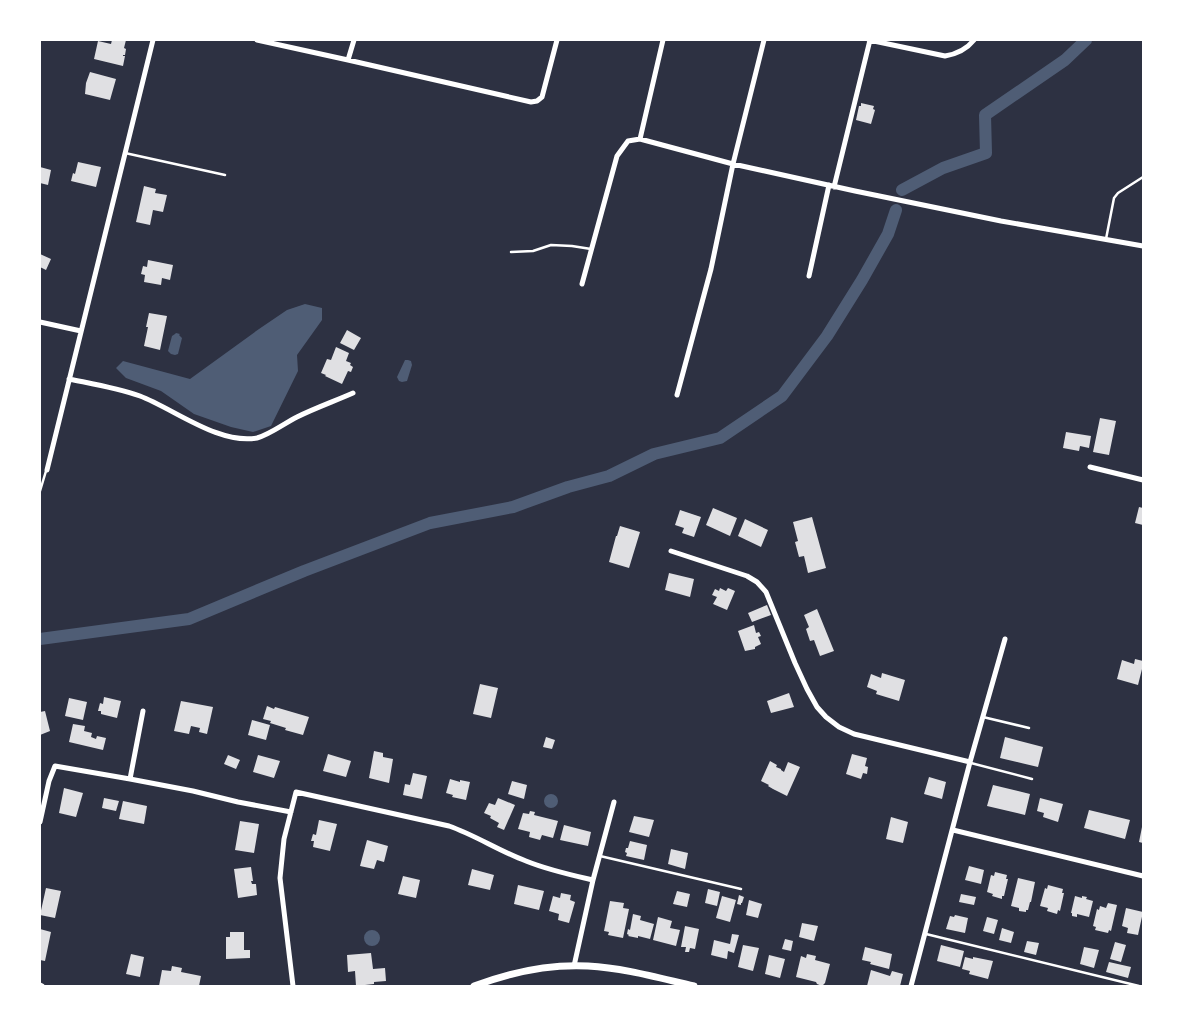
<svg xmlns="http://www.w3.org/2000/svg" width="1183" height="1026" font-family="Lato,sans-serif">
	<rect width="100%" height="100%" fill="#2d3142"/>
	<path fill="#4f5d75" d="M305 304 322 308V320L297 355 298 371 271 426 253 432 231 427 194 414 161 391 126 378 116 368 123 361 190 379 259 329 287 310Z
		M176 333 180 334 179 335 182 338 178 354 175 355 171 354 168 351 172 336 175 334Z
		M405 360H408L411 361 412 365 407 381 402 382 399 381 397 377Z
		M544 801a7 7 0 1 1 14 0a7 7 0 1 1-14 0Z
		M364 938a8 8 0 1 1 16 0a8 8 0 1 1-16 0Z"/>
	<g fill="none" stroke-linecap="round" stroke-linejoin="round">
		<path stroke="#4f5d75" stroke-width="12" d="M902 190 943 168 986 153 985 115 1065 60 1086 40
			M40 639 189 619 304 571 430 523 513 507 568 487 609 476 654 454 720 438 782 396 827 336 862 280 888 234 896 210"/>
	</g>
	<path fill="#e0e0e3" d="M112 40H126L124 48 126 49 125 55H123V56H125L123 66 94 59 98 41 111 44Z
		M90 72 116 79 110 100 85 94 86 83Z
		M861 103 874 106 873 109 875 110 871 124 856 120 859 106H861Z
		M78 162 101 167 96 187 71 181 73 173 75 174Z
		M40 167 51 170 48 185 40 183Z
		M144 186 156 189 155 193 167 195 163 212 153 210 150 225 136 222Z
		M40 254 51 259 46 270 40 267Z
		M148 260 173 265 170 280 162 278 161 285 144 282 145 275 141 274 143 266 147 267Z
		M149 313 167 316 160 350 144 346 148 327H146Z
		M347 330 361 338 354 350 340 343Z
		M336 347 349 353 346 361 351 363 350 365 353 367 351 372 348 371 342 384 325 376 326 375 321 373 327 359 331 360Z
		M1100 418 1116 421 1109 455 1093 452Z
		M1066 432 1091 436 1089 448 1080 446 1079 451 1063 448Z
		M1139 507 1143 508V525L1135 523Z
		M713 508 737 518 730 536 706 525Z
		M680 510 701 517 694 537 682 533 684 528 675 525Z
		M812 517 826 568 808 573 804 556 799 557 795 542 798 541 793 522Z
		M745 519 768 530 761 547 738 536Z
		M620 526 640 532 629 568 609 562 616 536H617Z
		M669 573 694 579 690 597 665 590Z
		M720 588 726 591 728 588 735 591 727 610 713 604 717 597 712 595 715 589 719 591Z
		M767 605 771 615 752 622 748 613Z
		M817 609 834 651 820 656 814 640 810 641 806 629 809 627 804 615Z
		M754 625 756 633 759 632 761 636 758 637 761 644 755 647V649L745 651 738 631Z
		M1135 659 1143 661V665L1138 685 1117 679 1122 660 1134 664Z
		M882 673 905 680 899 701 876 694 877 691 867 687 871 674 881 678Z
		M480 684 498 688 491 718 473 714Z
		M789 693 794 707 771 713 767 701Z
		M104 697 121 701 117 718 101 714V711H98L100 703 103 704Z
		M69 698 87 702 83 720 65 716Z
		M181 701 213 707 207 734 199 732 200 728 191 726 189 734 174 731Z
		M267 706 274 709 275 707 309 717 303 735 285 730 286 728 270 723 271 721 263 719Z
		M45 711 50 731 40 735V712Z
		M252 720 270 725 266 740 248 735Z
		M73 724 85 726 84 731 92 733 91 737 96 739 97 736 106 738 103 750 69 742Z
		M546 737 555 740 552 749 543 747Z
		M1005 737 1043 747 1038 767 1000 758Z
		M374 751 383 753V757L393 759 389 783 369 778Z
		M328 754 351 761 346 777 323 771Z
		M852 754 867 758 865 766 868 767 867 774 863 773 861 779 846 774Z
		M228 755 240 760 236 769 224 764Z
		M258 755 280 761 274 778 253 772Z
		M770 761 777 765 776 767 781 769V770L784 772 788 762 800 767 787 796 773 789 768 786 769 785 761 781Z
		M413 773 427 776 422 799 403 795 405 784 410 785Z
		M929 777 946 782 942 799 924 794Z
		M450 779 460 782V780L470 782 466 800 452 797 453 795 446 793Z
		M512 781 527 785 524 799 508 794Z
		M993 785 1030 794 1025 815 987 806Z
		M64 788 83 793 76 817 59 813Z
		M104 798 119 801 116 811 102 808Z
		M498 798 515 805 504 830 497 827 499 823 490 818 491 816 484 813 489 803 495 805Z
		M1040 798 1063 804 1058 822 1043 817 1044 813 1037 811Z
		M123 801 147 806 144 824 119 819Z
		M1089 810 1130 820 1125 839 1084 828Z
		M530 811 535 812 534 815 558 821 553 838 542 835 540 840 529 837 530 832 518 829 523 813 529 814Z
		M634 816 654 820 649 837 629 832Z
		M891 817 908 822 903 843 886 839Z
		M319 820 337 824 330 851 313 847 314 841H311L313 834 316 835Z
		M240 821 259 824 254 853 235 850Z
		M564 825 591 832 588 846 560 840Z
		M1142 827H1143V843L1139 842Z
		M367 840 388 846 384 862 377 860 374 869 360 866Z
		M630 841 647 845 644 860 626 856 627 853 625 852 626 848H628Z
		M671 849 688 853 685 869 668 864Z
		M969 866 984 870 981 884 965 880Z
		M251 867 253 881H251L252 884H256L257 895 238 898 234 869Z
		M472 869 494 875 490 890 468 885Z
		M995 872 1007 875 1006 879H1008L1004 896H1002V899L992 896 993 894 987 892 991 875 994 876Z
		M403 876 420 880 416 898 398 894Z
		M1018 878 1035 882 1031 902H1030L1028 910H1026V912L1019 911V908L1011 906Z
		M518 885 544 891 539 910 514 904Z
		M1048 885 1063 889 1062 893H1064L1060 911 1058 910 1057 914 1047 911 1048 908 1040 906 1045 888 1047 889Z
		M46 888 61 891 55 918 40 915Z
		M708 889 720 892 717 906 705 903Z
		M677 891 690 894 687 907 673 904Z
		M561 893 571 895 570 900 575 902 569 923 558 920 559 914 549 911 553 896 560 898Z
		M961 894 976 897 974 905 959 902Z
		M739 895 744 897 742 903H741V905L737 904Z
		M722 896 736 900 730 922 716 918Z
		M1075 896 1082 898V896L1087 897 1086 899 1093 901 1089 917 1077 914V917L1072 916V913H1071Z
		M749 900 762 904 758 918 746 915Z
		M610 901 624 903 623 908 629 909 623 938 608 935 609 932 604 931Z
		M1108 903 1117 905 1111 931 1109 930 1108 933 1095 930 1096 927 1093 926 1097 909 1099 910 1100 906 1106 908Z
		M1126 908 1143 912 1138 935 1127 933 1128 928 1122 926Z
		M633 914 641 916 640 920 654 924 650 939 638 936V938L628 936 629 935 627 934 628 929 630 930Z
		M955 915 968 918 965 933 946 929 950 916 954 917Z
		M658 917 672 921 670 928 680 930 676 946 653 940Z
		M987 917 998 920 994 934 983 931Z
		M802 923 818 926 814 941 799 937Z
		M685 926 699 929 695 949 690 948 689 952H685L686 947H681Z
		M1002 928 1014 932 1011 943 999 940Z
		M40 929 51 932 45 961 40 960Z
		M230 932H244V950H250V958L226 959V937H230Z
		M732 934 739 935 734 953 728 951 727 959 711 955 714 940 730 944Z
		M785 939 793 941 791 951 782 949Z
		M1027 941 1039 943 1036 955 1024 952Z
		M1115 942 1126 945 1121 962 1110 959Z
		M743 945 759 948 753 971 738 967Z
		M941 945 964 951 960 967 937 961Z
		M865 947 892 954 889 969 870 964 871 962 862 960Z
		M1084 947 1099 950 1094 968 1080 964Z
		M371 953 373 969 385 968 386 981 374 982V984L356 986 355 971 348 972 347 955Z
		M131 954 144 957 140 977 126 974Z
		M807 954 816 956 815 960 830 964 825 983 822 986 817 984 816 982 796 977 801 956 806 958Z
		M769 955 785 959 780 978 765 974Z
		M965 957 973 959V957L993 961 988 979 969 974 970 971 962 969Z
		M1109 962 1131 967 1128 978 1106 972Z
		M172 966 182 968 181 972 201 976 199 986H159L162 970 171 971Z
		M871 970 890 976 892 971 903 974 900 986H867Z"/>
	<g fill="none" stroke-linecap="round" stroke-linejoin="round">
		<path stroke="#fff" stroke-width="2.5" d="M125 153 225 175
			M1106 239 1114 198 1118 193 1143 177
			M511 252 533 251 551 245 572 246 591 249
			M40 491 46 471
			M983 717 1029 728
			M971 763 1032 779
			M600 856 741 889
			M926 934 1139 986"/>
		<path stroke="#fff" stroke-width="5" d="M257 40 348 60 531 102 537 101 542 97 557 40
			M869 40 945 56C957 54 966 50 974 40
			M348 60 354 40
			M640 139 733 164 855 191 1001 221 1143 246
			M834 187 870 40
			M809 276 829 185
			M582 284 617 156 628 141 640 139 663 40
			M40 322 81 331
			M69 379C93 384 117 388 140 396 174 409 219 445 257 438 269 435 285 423 297 417 315 408 335 401 353 393
			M677 395 711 269 733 164 764 40
			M1090 467 1143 480
			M47 470 153 40
			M671 551 747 576 757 582 766 592 795 663 807 689 817 707 826 717 839 727 854 734 970 762
			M130 779 143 711
			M40 822 49 781 55 766 130 779 193 791 238 802 291 812
			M953 830 1143 876
			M574 966 593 880 614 802
			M40 985 42 986
			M293 986 280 878 284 839 296 792 449 826C475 835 499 851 526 861 548 870 571 875 593 880
			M911 986 970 762 1005 639"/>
		<path stroke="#fff" stroke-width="7" d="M474 986C511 972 549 964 588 966 624 968 659 978 694 986"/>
	</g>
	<rect width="1183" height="1026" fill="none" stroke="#ffffff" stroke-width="82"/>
</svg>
